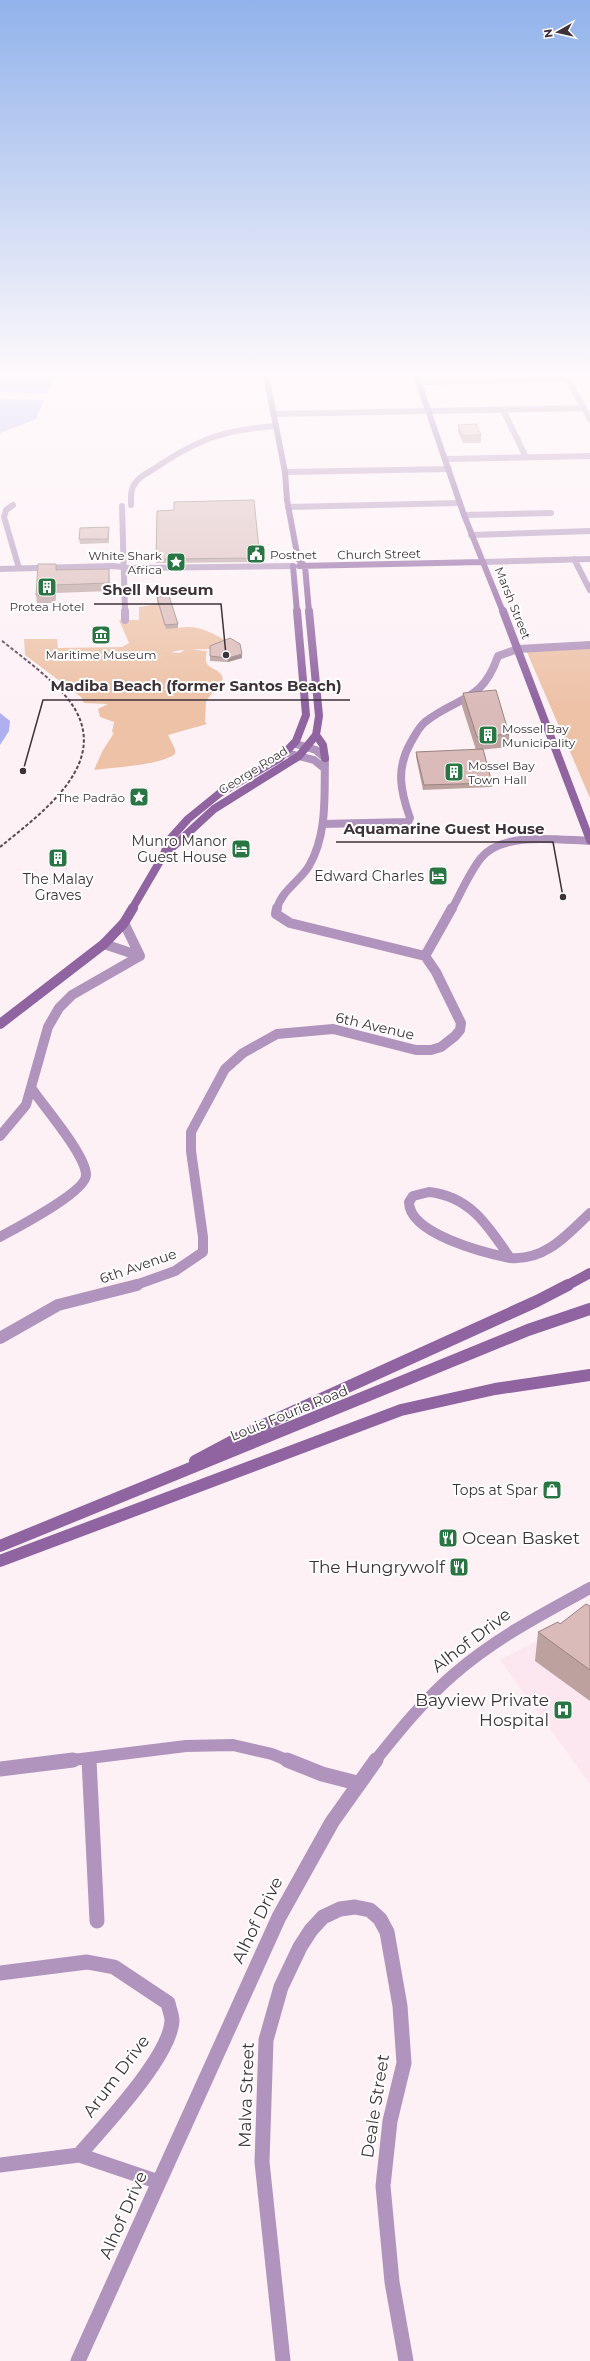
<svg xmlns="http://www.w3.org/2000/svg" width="590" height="2361" font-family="Montserrat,sans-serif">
	<rect width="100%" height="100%" fill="#fdf1f6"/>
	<path fill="#fce6f0" d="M590 1613V1784L500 1660Z"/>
	<path fill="#edc2a7" d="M158 604 178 628C199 624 211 633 229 642 223 645 215 649 208 649 189 650 174 648 157 658L169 652 180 653 186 649 207 651C201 673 219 664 223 679L206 701 205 722 207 724 168 735 175 749V754C158 766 115 767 94 770L103 750 114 733 112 732 114 722 100 717 98 709 108 704 84 703 81 697 25 655 24 639H57L58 648 122 647 129 643 119 620H139V607Z
		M590 646V798L526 650Z"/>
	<path fill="#afb0f0" d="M0 375H56L47 394 0 392Z
		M0 399 44 400 36 419 0 433Z
		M0 713 10 721 9 731 0 745Z"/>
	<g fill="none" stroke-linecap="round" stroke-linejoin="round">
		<path stroke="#b194bd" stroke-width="6" d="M565 375 590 419
			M418 382 567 379
			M503 410 526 457
			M273 414 584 408
			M446 459 590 456
			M285 472 449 469
			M13 505 6 510 4 517 19 568
			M131 505C131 497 130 489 136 482 141 475 152 471 158 466 201 438 224 430 275 426
			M122 506 125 612
			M288 507 460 503
			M464 515 551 513
			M471 535 590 531
			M574 559 590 590
			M483 562 590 559
			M0 569 113 566 133 568 293 566"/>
		<path stroke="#b194bd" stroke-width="8" d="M125 611V620
			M287 753 314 760 324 768
			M323 824 408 822 410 818C400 790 396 768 411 742 415 735 419 727 425 722 458 696 482 703 498 656L518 649 590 645
			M277 909C281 891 300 881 309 866 328 833 324 794 325 758L316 750 296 744
			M452 909C461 893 469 873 481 858 503 831 559 840 590 841"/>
		<path stroke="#b194bd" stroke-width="10" d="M277 908 276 914 290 923 425 956
			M124 923 140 956
			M104 944 140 956
			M0 1136 26 1105 48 1027 59 1008 72 995 140 956
			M429 1192C470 1196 489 1227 510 1258 485 1253 409 1234 409 1202L413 1196Z
			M0 1237C16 1228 86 1192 86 1175 86 1155 44 1107 32 1089
			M510 1258C545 1261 567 1235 590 1213
			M133 1286 175 1271 203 1252V1237L191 1151V1132L225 1069 243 1053 277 1034 333 1029 416 1050H431L441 1047 455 1036 460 1030 461 1023 436 972 425 956 452 908"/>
		<path stroke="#b194bd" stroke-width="12" d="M0 1338 58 1305 137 1285
			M89 1759V1761
			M65 1761 186 1746 233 1745 272 1754 289 1761
			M375 1761C399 1731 424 1700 453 1675 494 1639 542 1614 590 1588"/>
		<path stroke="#b194bd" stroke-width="15" d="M89 1760 97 1921
			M287 1760 322 1774 357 1783
			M0 1769 73 1760
			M0 1973 87 1962 114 1967 168 2003C169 2009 172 2015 172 2021 170 2057 103 2127 79 2155
			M0 2165 79 2155 159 2182
			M78 2361 279 1917 332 1822 376 1760
			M283 2361 262 2162 266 2040 281 1987 300 1947 311 1930 323 1917 340 1909 355 1907 370 1910 380 1919 387 1932 400 2006 404 2063 390 2121 383 2186 392 2282 406 2361"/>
		<path stroke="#8f64a1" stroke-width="6" d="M266 375 285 472 287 500 298 559 305 566 309 612
			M416 375 464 515 503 612
			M293 566 297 612
			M299 566 483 562"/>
		<path stroke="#8f64a1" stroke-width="8" d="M503 611 590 840
			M316 735 323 745 325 758
			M163 856 214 809 299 756 316 735 319 716 309 611
			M132 909 163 856 170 839 188 819 220 793 280 758 296 741 306 715 297 611"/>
		<path stroke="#8f64a1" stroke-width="10" d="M0 1024 104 944 124 923 133 908
			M566 1286 590 1273"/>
		<path stroke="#8f64a1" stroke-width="12" d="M195 1461 257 1428 537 1301 568 1285
			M0 1546 528 1330 590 1309
			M0 1561 401 1410 495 1389 590 1375"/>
		<path stroke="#554a4f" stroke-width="2" stroke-dasharray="3.5 2" stroke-linecap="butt" d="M0 847C44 811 116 760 68 699 49 676 23 658 1 640"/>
	</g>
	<path fill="#bca19f" d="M458 425 481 435V443H463L458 432Z
		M109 527V543L80 544 79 539Z
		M260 558V562L156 563V559Z
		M109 569 110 591 56 593 55 603H37L36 595 56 570Z
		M157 597 178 624V628L166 629 157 601Z
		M210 646 242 658 228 662 210 661Z
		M463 693 509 734V747L479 750 492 783V787L423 790 416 757V752L476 750 462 706Z
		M590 1606V1701L535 1661 538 1632 560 1624Z"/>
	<path fill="#998382" d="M55 585 56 593 55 603Z
		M242 654V658L228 662V658Z"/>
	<path fill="#dbbbb9" stroke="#998382" d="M476 424 481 435 463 436 458 425Z
		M254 500 260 558 156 559 157 511 174 510V502Z
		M109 527 108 539H79L80 528Z
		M38 564H56V570L109 569V583L55 585V595H36Z
		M169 596 178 624 165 625 157 597Z
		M230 638 240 644 242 654 228 658 210 656V646Z
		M496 690 509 734 477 737 463 693Z
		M483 749 492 783 424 785 416 752Z
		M586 1604 590 1606V1670L538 1632 558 1622 560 1624Z"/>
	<linearGradient id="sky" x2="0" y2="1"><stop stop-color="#91b2eb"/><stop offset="0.53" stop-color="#fef9fb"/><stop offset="1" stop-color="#fef9fb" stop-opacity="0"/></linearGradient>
	<rect width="590" height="706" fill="url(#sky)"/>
	<defs>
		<g id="civic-square" transform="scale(1)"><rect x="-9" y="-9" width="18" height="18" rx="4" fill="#297544" stroke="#fff"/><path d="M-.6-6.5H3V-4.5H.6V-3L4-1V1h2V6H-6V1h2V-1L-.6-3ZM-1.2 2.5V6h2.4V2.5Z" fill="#fff"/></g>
		<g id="sight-square" transform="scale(1)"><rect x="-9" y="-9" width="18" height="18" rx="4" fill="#297544" stroke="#fff"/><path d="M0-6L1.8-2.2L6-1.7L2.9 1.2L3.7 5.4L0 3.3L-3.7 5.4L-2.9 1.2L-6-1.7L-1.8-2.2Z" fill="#fff"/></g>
		<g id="building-square" transform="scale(1)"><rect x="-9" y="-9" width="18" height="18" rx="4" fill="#297544" stroke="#fff"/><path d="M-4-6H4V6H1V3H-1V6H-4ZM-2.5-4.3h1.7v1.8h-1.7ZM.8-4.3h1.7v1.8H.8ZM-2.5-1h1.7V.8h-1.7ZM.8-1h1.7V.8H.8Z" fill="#fff"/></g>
		<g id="museum-square" transform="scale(1)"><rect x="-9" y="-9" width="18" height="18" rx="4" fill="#297544" stroke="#fff"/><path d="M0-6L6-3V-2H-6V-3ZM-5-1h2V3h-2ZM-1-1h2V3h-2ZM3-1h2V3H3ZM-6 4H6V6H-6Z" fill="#fff"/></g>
		<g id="hotel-square" transform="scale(1)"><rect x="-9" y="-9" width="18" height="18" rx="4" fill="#297544" stroke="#fff"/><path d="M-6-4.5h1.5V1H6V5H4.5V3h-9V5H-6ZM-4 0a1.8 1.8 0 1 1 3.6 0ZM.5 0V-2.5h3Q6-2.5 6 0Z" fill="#fff"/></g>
		<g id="shop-square" transform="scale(1)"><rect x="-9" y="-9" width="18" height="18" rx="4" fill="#297544" stroke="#fff"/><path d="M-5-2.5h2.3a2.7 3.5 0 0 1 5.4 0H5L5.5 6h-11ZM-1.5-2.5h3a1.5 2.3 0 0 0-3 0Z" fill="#fff"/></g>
		<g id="restaurant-square" transform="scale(1)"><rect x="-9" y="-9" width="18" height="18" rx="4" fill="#297544" stroke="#fff"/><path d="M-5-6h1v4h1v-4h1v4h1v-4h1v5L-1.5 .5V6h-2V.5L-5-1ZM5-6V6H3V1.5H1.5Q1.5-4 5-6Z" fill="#fff"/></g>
		<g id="hospital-square" transform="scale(1)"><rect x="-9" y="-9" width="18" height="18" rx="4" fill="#297544" stroke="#fff"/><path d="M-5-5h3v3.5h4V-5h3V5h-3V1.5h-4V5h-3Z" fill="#fff"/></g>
	</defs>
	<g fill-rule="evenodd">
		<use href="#civic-square" x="256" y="554"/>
		<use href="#sight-square" x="176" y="562"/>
		<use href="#building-square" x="47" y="587"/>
		<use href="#museum-square" x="101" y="635"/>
		<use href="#building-square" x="488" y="735"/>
		<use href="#building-square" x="454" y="772"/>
		<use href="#sight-square" x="139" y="797"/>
		<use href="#hotel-square" x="241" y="849"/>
		<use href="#building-square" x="58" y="858"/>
		<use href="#hotel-square" x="438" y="876"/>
		<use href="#shop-square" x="552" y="1490"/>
		<use href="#restaurant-square" x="448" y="1538"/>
		<use href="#restaurant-square" x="459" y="1567"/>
		<use href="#hospital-square" x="563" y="1710"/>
	</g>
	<g text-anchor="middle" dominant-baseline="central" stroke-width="4" stroke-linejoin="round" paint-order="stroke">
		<g font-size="12" fill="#3d3237" stroke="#fff" text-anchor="start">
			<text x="270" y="554">Postnet</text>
			<text x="162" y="555" text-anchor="end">White Shark<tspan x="162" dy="14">Africa</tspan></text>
			<text x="47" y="606" text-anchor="middle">Protea Hotel</text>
			<text x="101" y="654" text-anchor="middle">Maritime Museum</text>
			<text x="502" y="728">Mossel Bay<tspan x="502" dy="14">Municipality</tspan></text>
			<text x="468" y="765">Mossel Bay<tspan x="468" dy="14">Town Hall</tspan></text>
			<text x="125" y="797" text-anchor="end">The Padrão</text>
		</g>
		<g font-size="12" fill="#3d3237" stroke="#fff">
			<text transform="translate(379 554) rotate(-1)">Church Street</text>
			<text transform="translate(513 603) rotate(68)">Marsh Street</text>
			<text transform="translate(253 770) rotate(-32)">George Road</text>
		</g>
		<g font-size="14" fill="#3d3237" stroke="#fff" text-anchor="end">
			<text x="227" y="841">Munro Manor<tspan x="227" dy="16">Guest House</tspan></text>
			<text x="424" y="876">Edward Charles</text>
			<text x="58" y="879" text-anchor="middle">The Malay<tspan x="58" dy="16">Graves</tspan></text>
			<text x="538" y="1490">Tops at Spar</text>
		</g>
		<g font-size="14" fill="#3d3237" stroke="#fff">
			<text transform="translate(375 1026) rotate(13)">6th Avenue</text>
			<text transform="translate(138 1266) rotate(-19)">6th Avenue</text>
			<text transform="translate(289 1413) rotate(-22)">Louis Fourie Road</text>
		</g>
		<g font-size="17" fill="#3d3237" stroke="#fff" text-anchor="end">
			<text x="462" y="1538" text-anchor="start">Ocean Basket</text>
			<text x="445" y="1567">The Hungrywolf</text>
			<text x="549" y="1700">Bayview Private<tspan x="549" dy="20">Hospital</tspan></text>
		</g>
		<g font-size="17" fill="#3d3237" stroke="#fff">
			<text transform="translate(471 1640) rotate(-37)">Alhof Drive</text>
			<text transform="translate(257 1920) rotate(-64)">Alhof Drive</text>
			<text transform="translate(116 2076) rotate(-53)">Arum Drive</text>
			<text transform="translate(246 2095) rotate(-88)">Malva Street</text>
			<text transform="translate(375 2106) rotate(-81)">Deale Street</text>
			<text transform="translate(123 2215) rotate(-66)">Alhof Drive</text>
		</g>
	</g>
	<path fill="none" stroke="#3d3237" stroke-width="1.5" d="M226 655L221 604H94M23 771L43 700H350M563 897L553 842H336"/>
	<g fill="#3d3237" stroke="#fff" stroke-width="1.5">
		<circle cx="226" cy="655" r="4"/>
		<circle cx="23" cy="771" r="4"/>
		<circle cx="563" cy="897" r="4"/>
	</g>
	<g font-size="15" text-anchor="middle" font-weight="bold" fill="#3d3237" stroke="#fff" stroke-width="4" stroke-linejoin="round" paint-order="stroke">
		<text x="158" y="595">Shell Museum</text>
		<text x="196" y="691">Madiba Beach (former Santos Beach)</text>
		<text x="444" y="834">Aquamarine Guest House</text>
	</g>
	<g transform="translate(558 32) rotate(262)" stroke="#ffffff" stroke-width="3" paint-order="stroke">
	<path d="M0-3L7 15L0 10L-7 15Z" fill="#3d3237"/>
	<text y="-6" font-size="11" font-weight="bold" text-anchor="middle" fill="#3d3237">N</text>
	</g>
</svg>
